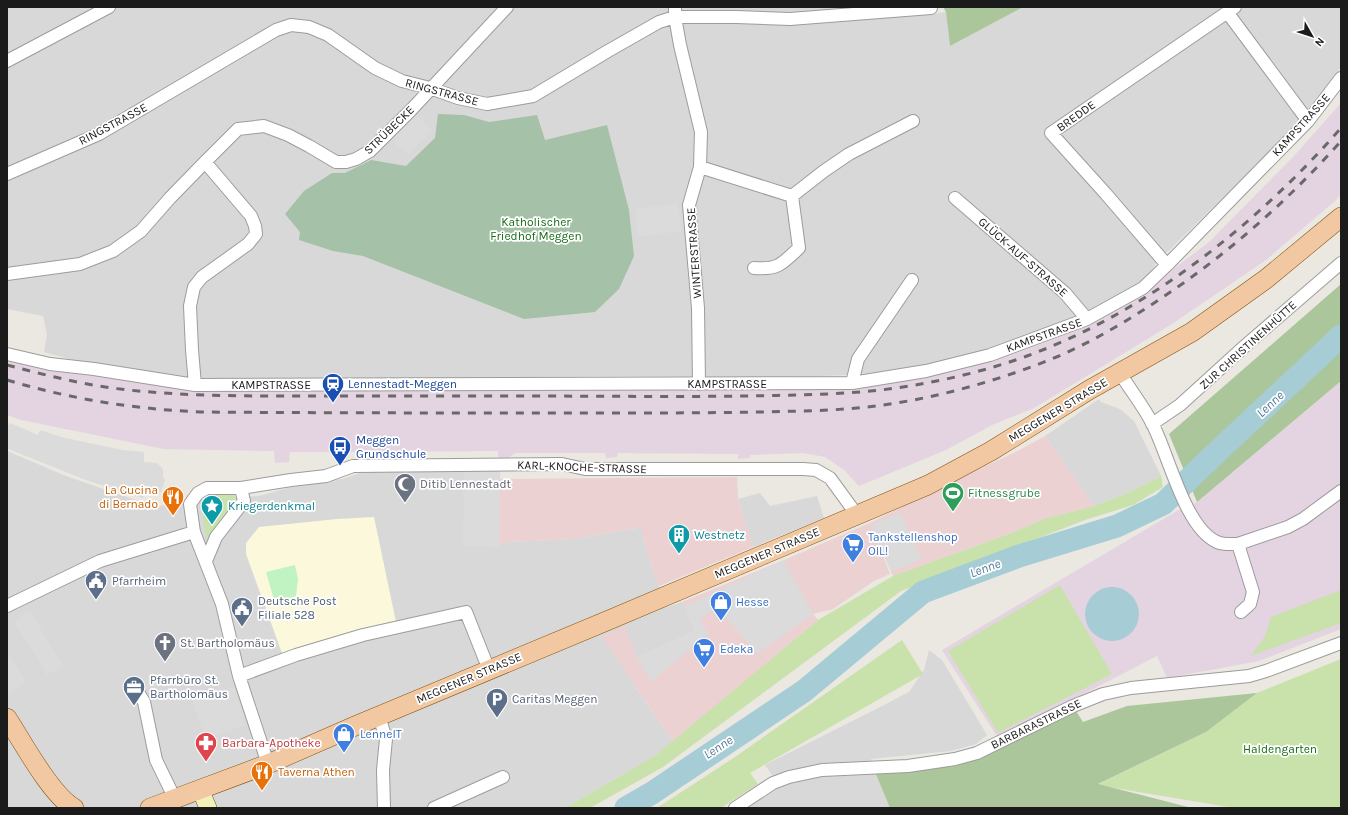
<svg xmlns="http://www.w3.org/2000/svg" width="1348" height="815" font-family="Karla,sans-serif">
	<rect width="100%" height="100%" fill="#ebe7e1"/>
	<path fill="#d9d8d8" d="M7 7H916L917 16 946 12 950 46 1023 7H1341V67L1287 135 1157 262 1147 278 1131 290 1090 312 990 350 922 366 869 373 847 375 792 377 605 376 200 381 90 365 44 352 47 334 43 316 7 309Z
		M1099 399 1101 402 1120 409 1134 421 1161 476 1128 493 1094 506 1045 436Z
		M7 451 66 476 144 503 147 511 174 501 259 496 288 488 327 480 343 479 366 471 500 470 499 546 507 542 573 539 642 527 643 537 651 565 667 607 682 602 695 631 637 657 636 688 673 742 656 755 565 808H7Z
		M760 493 770 506 817 496 824 518 753 547 738 499Z
		M929 650 942 660 987 735 976 744 951 751 871 759 875 772 890 808H747L780 787 765 765 888 703 909 692 924 670Z"/>
	<path fill="#ebd1d2" d="M1045 436 1094 506 1044 519 1017 531 893 576 876 538 890 574 874 581 833 609 813 614 818 620 673 742 601 636 625 626 637 657 695 631 682 602 784 560 870 523 974 471 1014 453Z
		M737 477 738 499 753 547 659 586 651 565 643 537 641 527 573 539 507 542 499 547 500 479Z"/>
	<path fill="#e4d4e2" d="M1341 103V194L1336 200 1266 260 1172 324 1034 408 992 425 946 450 859 486 844 470 825 457 803 453 750 455V458L738 459V454L618 453 617 457 606 458 605 453H515L507 459 498 458V451L290 452 289 462 275 463 274 451 164 449 21 420 7 415V348L90 365 200 381 893 382 956 371 1011 355 1057 338 1133 300 1209 242 1294 156Z
		M1341 381V629L1259 661 1167 678 1157 656 998 738 942 650 1177 511 1197 502Z"/>
	<path fill="#fbf8db" d="M374 517 396 622 283 656 246 554V543L259 527 337 519Z"/>
	<path fill="#c9e1ab" d="M1161 476 1163 487 1133 505 1085 520 901 591 663 767 590 808H565L656 755 818 620 893 576 1017 531 1044 519 1094 506 1128 493Z
		M233 492 238 505 214 534 206 538 202 512 207 496Z
		M1060 585 1112 674 998 733 948 651Z
		M1341 590V623L1251 656 1265 636 1271 617Z
		M902 640 923 674 750 773 758 784 721 808H657L735 757Z
		M1341 659V808H1234L1097 785 1206 732 1257 693Z"/>
	<path fill="#aac69a" d="M943 7H1023L950 46 946 12Z
		M1341 284V381L1197 502 1169 434Z
		M1257 693 1206 732 1098 784 1192 808H890L875 772 956 766 978 757 1074 708 1083 722 1127 706Z"/>
	<path fill="#a5c1a7" d="M438 114 464 115 489 122 537 115 545 140 607 125 629 210 634 256 619 289 595 312 524 319 363 256 333 251 299 240 300 232 285 214 304 191 332 173H345L371 160 406 166 435 138Z"/>
	<path fill="#c1f2c2" d="M295 565 298 579 296 596 275 603 266 572Z"/>
	<path fill="#dbdbdb" d="M416 115 432 130 408 155 392 140Z
		M678 204 681 231 638 237 635 209Z
		M10 423 38 435 40 430 61 437 122 450 144 452V462L157 463 163 469V477L165 480 161 492 147 488 143 498 86 480 16 452 7 448V426H8Z
		M464 470H500L499 547 463 546Z
		M900 513 921 559 891 572 872 525Z
		M784 560 813 614 757 654 717 606 699 620 709 633 651 682 637 657 695 631 685 606Z
		M30 611 63 666 47 675 14 621Z
		M10 657 26 682 9 693 7 691V659Z
		M234 687 246 725 206 739 192 700Z"/>
	<path fill="#a6cdd5" d="M1085 614a27 27 0 1 1 54 0a27 27 0 1 1-54 0Z"/>
	<g fill="none" stroke-linecap="round" stroke-linejoin="round">
		<path stroke="#a6cdd5" stroke-width="23" d="M626 808 652 793 804 691 923 592 1019 556 1117 526 1163 504 1217 452 1341 336"/>
		<g stroke="#9c9c9c" stroke-width="14">
			<path id="minor" d="M675 7V17L680 45 701 132 700 167 689 205 698 308 699 384
				M1227 12 1308 121
				M7 61 109 7
				M205 162 238 129 264 126 288 135 309 146 336 162H346L356 159 370 151 411 110 507 7
				M700 167 792 196 799 248C782 264 778 270 754 268
				M7 174 99 134 276 30 291 25 309 27 328 35 375 68 402 81 430 88 458 98 487 104 533 96 608 51 659 22 675 17H736L790 19 931 8
				M792 196 824 171 849 154 913 121
				M955 198 1065 293 1087 319
				M1167 265 1106 194 1051 133 1235 7
				M7 274 80 264 113 251 141 231 170 198 205 162 251 216 255 226 256 234 248 244 202 277 194 287 190 306 192 350 195 385
				M7 354 50 364 94 369 195 385 852 383 926 371 990 355 1087 319 1143 288 1167 265 1308 121 1341 78
				M1120 373C1131 391 1144 407 1153 425 1169 456 1185 528 1217 542 1224 545 1231 544 1238 544L1288 527 1303 519 1341 491
				M852 383 858 359 912 280
				M1152 424 1180 405 1246 345 1341 263
				M241 488 291 480 326 476 353 466 562 464 585 469H803L816 470 830 478 857 515
				M1238 544 1253 592 1250 604 1241 612
				M206 561 216 537 244 501 241 488H207L198 493 190 504 194 532 222 604 239 676 268 764
				M7 606 100 561 194 532
				M239 676 296 655 363 635 466 612 489 670
				M136 689 144 702 156 760 175 799
				M379 716 386 739 383 770 384 808
				M434 808 503 777
				M735 808 773 783 789 777 822 770 908 766 955 759 977 753 1073 706 1103 694 1131 688 1249 676 1266 671 1341 643"/>
		</g>
		<g stroke="#606310" stroke-width="18">
			<path id="secondary" d="M200 789 208 808"/>
		</g>
		<g stroke="#825410" stroke-width="20">
			<path id="primary" d="M7 718C22 741 51 795 74 808
				M150 808 268 764 355 726 609 620 928 485 991 451 1089 390 1192 332 1266 279 1341 217"/>
		</g>
		<use href="#minor" stroke="#fff" stroke-width="12"/>
		<use href="#secondary" stroke="#f1f0b9" stroke-width="17"/>
		<use href="#primary" stroke="#f1c8a1" stroke-width="19"/>
		<path stroke="#696969" stroke-width="3" stroke-dasharray="8 8" stroke-linecap="butt" d="M7 365C41 374 76 383 112 388 173 396 235 396 297 396 370 396 444 396 518 396 594 396 670 397 746 396 791 395 836 395 881 390 930 384 980 373 1027 356 1147 312 1257 224 1341 128
			M7 380C70 399 134 409 200 412 333 413 466 413 599 413 653 413 706 413 759 412 798 411 837 411 876 406 938 398 1001 380 1059 356 1091 342 1122 324 1151 305 1222 259 1285 204 1341 141"/>
	</g>
	<defs>
		<g id="station-pin" transform="scale(1.15)"><path d="M0 17L-7.5 6A9.5 9.5 0 1 1 7.5 6Z" fill="#1a4fb4" stroke="#fff"/><path d="M-3-6H3Q5-6 5-4V2Q5 4 3 4L4.5 6H3L1.5 4h-3L-3 6H-4.5L-3 4Q-5 4-5 2V-4Q-5-6-3-6ZM-3.5-4v3h7v-3ZM-3.5 1v1.5H-2V1ZM2 1v1.5H3.5V1Z" fill="#fff"/></g>
		<g id="bus-pin" transform="scale(1.15)"><path d="M0 17L-7.5 6A9.5 9.5 0 1 1 7.5 6Z" fill="#1a4fb4" stroke="#fff"/><path d="M-5-6H5V4H4V6H2V4H-2V6H-4V4H-5ZM-3.5-4V0h7V-4ZM-3.5 1.2v1.5H-2V1.2ZM2 1.2v1.5H3.5V1.2Z" fill="#fff"/></g>
		<g id="mosque-pin" transform="scale(1.15)"><path d="M0 17L-7.5 6A9.5 9.5 0 1 1 7.5 6Z" fill="#6b7280" stroke="#fff"/><path d="M3.5-4.9A6 6 0 1 0 3.5 4.9A5 5 0 1 1 3.5-4.9Z" fill="#fff"/></g>
		<g id="stadium-pin" transform="scale(1.15)"><path d="M0 17L-7.5 6A9.5 9.5 0 1 1 7.5 6Z" fill="#2e9e5b" stroke="#fff"/><path d="M0-5a6.5 5 0 1 0 0 10a6.5 5 0 1 0 0-10ZM-3.5-1.8h7v3.6h-7Z" fill="#fff"/></g>
		<g id="restaurant-pin" transform="scale(1.15)"><path d="M0 17L-7.5 6A9.5 9.5 0 1 1 7.5 6Z" fill="#e8710a" stroke="#fff"/><path d="M-5-6h1v4h1v-4h1v4h1v-4h1v5L-1.5 .5V6h-2V.5L-5-1ZM5-6V6H3V1.5H1.5Q1.5-4 5-6Z" fill="#fff"/></g>
		<g id="sight-pin" transform="scale(1.15)"><path d="M0 17L-7.5 6A9.5 9.5 0 1 1 7.5 6Z" fill="#0f9aa8" stroke="#fff"/><path d="M0-6L1.8-2.2L6-1.7L2.9 1.2L3.7 5.4L0 3.3L-3.7 5.4L-2.9 1.2L-6-1.7L-1.8-2.2Z" fill="#fff"/></g>
		<g id="building-pin" transform="scale(1.15)"><path d="M0 17L-7.5 6A9.5 9.5 0 1 1 7.5 6Z" fill="#0f9aa8" stroke="#fff"/><path d="M-4-6H4V6H1V3H-1V6H-4ZM-2.5-4.3h1.7v1.8h-1.7ZM.8-4.3h1.7v1.8H.8ZM-2.5-1h1.7V.8h-1.7ZM.8-1h1.7V.8H.8Z" fill="#fff"/></g>
		<g id="supermarket-pin" transform="scale(1.15)"><path d="M0 17L-7.5 6A9.5 9.5 0 1 1 7.5 6Z" fill="#3f7fe0" stroke="#fff"/><path d="M-6-5.5h2.5l.6 2H6L4.5 2H-2.5L-4.4-4H-6ZM-1.5 3.2a1.3 1.3 0 1 0 .1 0ZM3 3.2a1.3 1.3 0 1 0 .1 0Z" fill="#fff"/></g>
		<g id="civic-pin" transform="scale(1.15)"><path d="M0 17L-7.5 6A9.5 9.5 0 1 1 7.5 6Z" fill="#5c6f8a" stroke="#fff"/><path d="M-.6-6.5H3V-4.5H.6V-3L4-1V1h2V6H-6V1h2V-1L-.6-3ZM-1.2 2.5V6h2.4V2.5Z" fill="#fff"/></g>
		<g id="shop-pin" transform="scale(1.15)"><path d="M0 17L-7.5 6A9.5 9.5 0 1 1 7.5 6Z" fill="#3f7fe0" stroke="#fff"/><path d="M-5-2.5h2.3a2.7 3.5 0 0 1 5.4 0H5L5.5 6h-11ZM-1.5-2.5h3a1.5 2.3 0 0 0-3 0Z" fill="#fff"/></g>
		<g id="church-pin" transform="scale(1.15)"><path d="M0 17L-7.5 6A9.5 9.5 0 1 1 7.5 6Z" fill="#6b7280" stroke="#fff"/><path d="M-1.2-6h2.4v3.5h3.3v2.4h-3.3V6h-2.4V-.1h-3.3v-2.4h3.3Z" fill="#fff"/></g>
		<g id="office-pin" transform="scale(1.15)"><path d="M0 17L-7.5 6A9.5 9.5 0 1 1 7.5 6Z" fill="#5c6f8a" stroke="#fff"/><path d="M-6-3h4V-5.5h4V-3h4V5H-6ZM-1-4.5V-3h2v-1.5ZM-6 0V1H6V0Z" fill="#fff"/></g>
		<g id="parking-pin" transform="scale(1.15)"><path d="M0 17L-7.5 6A9.5 9.5 0 1 1 7.5 6Z" fill="#5c6f8a" stroke="#fff"/><path d="M-3.5-5.5H1a3.5 3.5 0 0 1 0 7H-1V5.5H-3.5ZM-1-3.4V-.6H.8a1.4 1.4 0 0 0 0-2.8Z" fill="#fff"/></g>
		<g id="pharmacy-pin" transform="scale(1.15)"><path d="M0 17L-7.5 6A9.5 9.5 0 1 1 7.5 6Z" fill="#e0444e" stroke="#fff"/><path d="M-2-6h4v4h4v4h-4v4h-4v-4h-4v-4h4Z" fill="#fff"/></g>
	</defs>
	<g fill-rule="evenodd">
		<use href="#station-pin" x="333" y="384"/>
		<use href="#bus-pin" x="340" y="447"/>
		<use href="#mosque-pin" x="405" y="484"/>
		<use href="#stadium-pin" x="953" y="493"/>
		<use href="#restaurant-pin" x="173" y="497"/>
		<use href="#sight-pin" x="212" y="506"/>
		<use href="#building-pin" x="679" y="535"/>
		<use href="#supermarket-pin" x="853" y="544"/>
		<use href="#civic-pin" x="96" y="581"/>
		<use href="#shop-pin" x="721" y="602"/>
		<use href="#civic-pin" x="242" y="608"/>
		<use href="#church-pin" x="165" y="643"/>
		<use href="#supermarket-pin" x="704" y="649"/>
		<use href="#office-pin" x="134" y="687"/>
		<use href="#parking-pin" x="497" y="699"/>
		<use href="#shop-pin" x="344" y="734"/>
		<use href="#pharmacy-pin" x="206" y="743"/>
		<use href="#restaurant-pin" x="262" y="772"/>
	</g>
	<g text-anchor="middle" dominant-baseline="central" stroke-width="3.5" stroke-linejoin="round" paint-order="stroke">
		<g font-size="12" fill="#1b1b1b" stroke="#fff">
			<text transform="translate(442 92) rotate(15)">RINGSTRASSE</text>
			<text transform="translate(1076 116) rotate(-35)">BREDDE</text>
			<text transform="translate(113 124) rotate(-28)">RINGSTRASSE</text>
			<text transform="translate(1301 125) rotate(-48)">KAMPSTRASSE</text>
			<text transform="translate(389 130) rotate(-44)">STRÜBECKE</text>
			<text transform="translate(694 253) rotate(-94)">WINTERSTRASSE</text>
			<text transform="translate(1023 257) rotate(41)">GLÜCK-AUF-STRASSE</text>
			<text transform="translate(1044 335) rotate(-20)">KAMPSTRASSE</text>
			<text transform="translate(1248 345) rotate(-42)">ZUR CHRISTINENHÜTTE</text>
			<text x="727" y="384">KAMPSTRASSE</text>
			<text x="271" y="385">KAMPSTRASSE</text>
			<text transform="translate(1058 410) rotate(-31)">MEGGENER STRASSE</text>
			<text transform="translate(582 467) rotate(2)">KARL-KNOCHE-STRASSE</text>
			<text transform="translate(767 553) rotate(-23)">MEGGENER STRASSE</text>
			<text transform="translate(469 678) rotate(-23)">MEGGENER STRASSE</text>
			<text transform="translate(1036 724) rotate(-26)">BARBARASTRASSE</text>
		</g>
		<g font-size="12" fill="#166b17" stroke="#fff">
			<text x="536" y="222">Katholischer<tspan x="536" dy="14">Friedhof Meggen</tspan></text>
			<text x="1280" y="749">Haldengarten</text>
		</g>
		<g font-size="12" fill="#164399" stroke="#fff" text-anchor="start">
			<text x="348" y="384">Lennestadt-Meggen</text>
			<text x="356" y="440">Meggen<tspan x="356" dy="14">Grundschule</tspan></text>
		</g>
		<g font-size="12" fill="#5b616d" stroke="#fff" text-anchor="start">
			<text x="420" y="484">Ditib Lennestadt</text>
			<text x="180" y="643">St. Bartholomäus</text>
		</g>
		<g font-size="12" fill="#c56008" stroke="#fff" text-anchor="end">
			<text x="158" y="490">La Cucina<tspan x="158" dy="14">di Bernado</tspan></text>
			<text x="278" y="772" text-anchor="start">Taverna Athen</text>
		</g>
		<g font-size="12" fill="#27864d" stroke="#fff" text-anchor="start">
			<text x="968" y="493">Fitnessgrube</text>
		</g>
		<g font-size="12" fill="#0d838f" stroke="#fff" text-anchor="start">
			<text x="228" y="506">Kriegerdenkmal</text>
			<text x="694" y="535">Westnetz</text>
		</g>
		<g font-size="12" fill="#366cbe" stroke="#fff" text-anchor="start">
			<text x="868" y="537">Tankstellenshop<tspan x="868" dy="14">OIL!</tspan></text>
			<text x="736" y="602">Hesse</text>
			<text x="720" y="649">Edeka</text>
			<text x="360" y="734">LenneIT</text>
		</g>
		<g font-size="12" fill="#4e5e75" stroke="#fff" text-anchor="start">
			<text x="112" y="581">Pfarrheim</text>
			<text x="258" y="601">Deutsche Post<tspan x="258" dy="14">Filiale 528</tspan></text>
			<text x="150" y="680">Pfarrbüro St.<tspan x="150" dy="14">Bartholomäus</tspan></text>
			<text x="512" y="699">Caritas Meggen</text>
		</g>
		<g font-size="12" fill="#be3a42" stroke="#fff" text-anchor="start">
			<text x="222" y="743">Barbara-Apotheke</text>
		</g>
		<g font-size="13" font-style="italic" fill="#507998" stroke="#fff">
			<text transform="translate(1270 404) rotate(-43)">Lenne</text>
			<text transform="translate(985 568) rotate(-20)">Lenne</text>
			<text transform="translate(718 747) rotate(-33)">Lenne</text>
		</g>
	</g>
	<rect width="1348" height="815" fill="none" stroke="#1b1b1b" stroke-width="16"/>
	<g transform="translate(1312 36) rotate(129)" stroke="#ffffff" stroke-width="3" paint-order="stroke">
	<path d="M0-3L7 15L0 10L-7 15Z" fill="#1b1b1b"/>
	<text y="-6" font-size="11" font-weight="bold" text-anchor="middle" fill="#1b1b1b">N</text>
	</g>
</svg>
